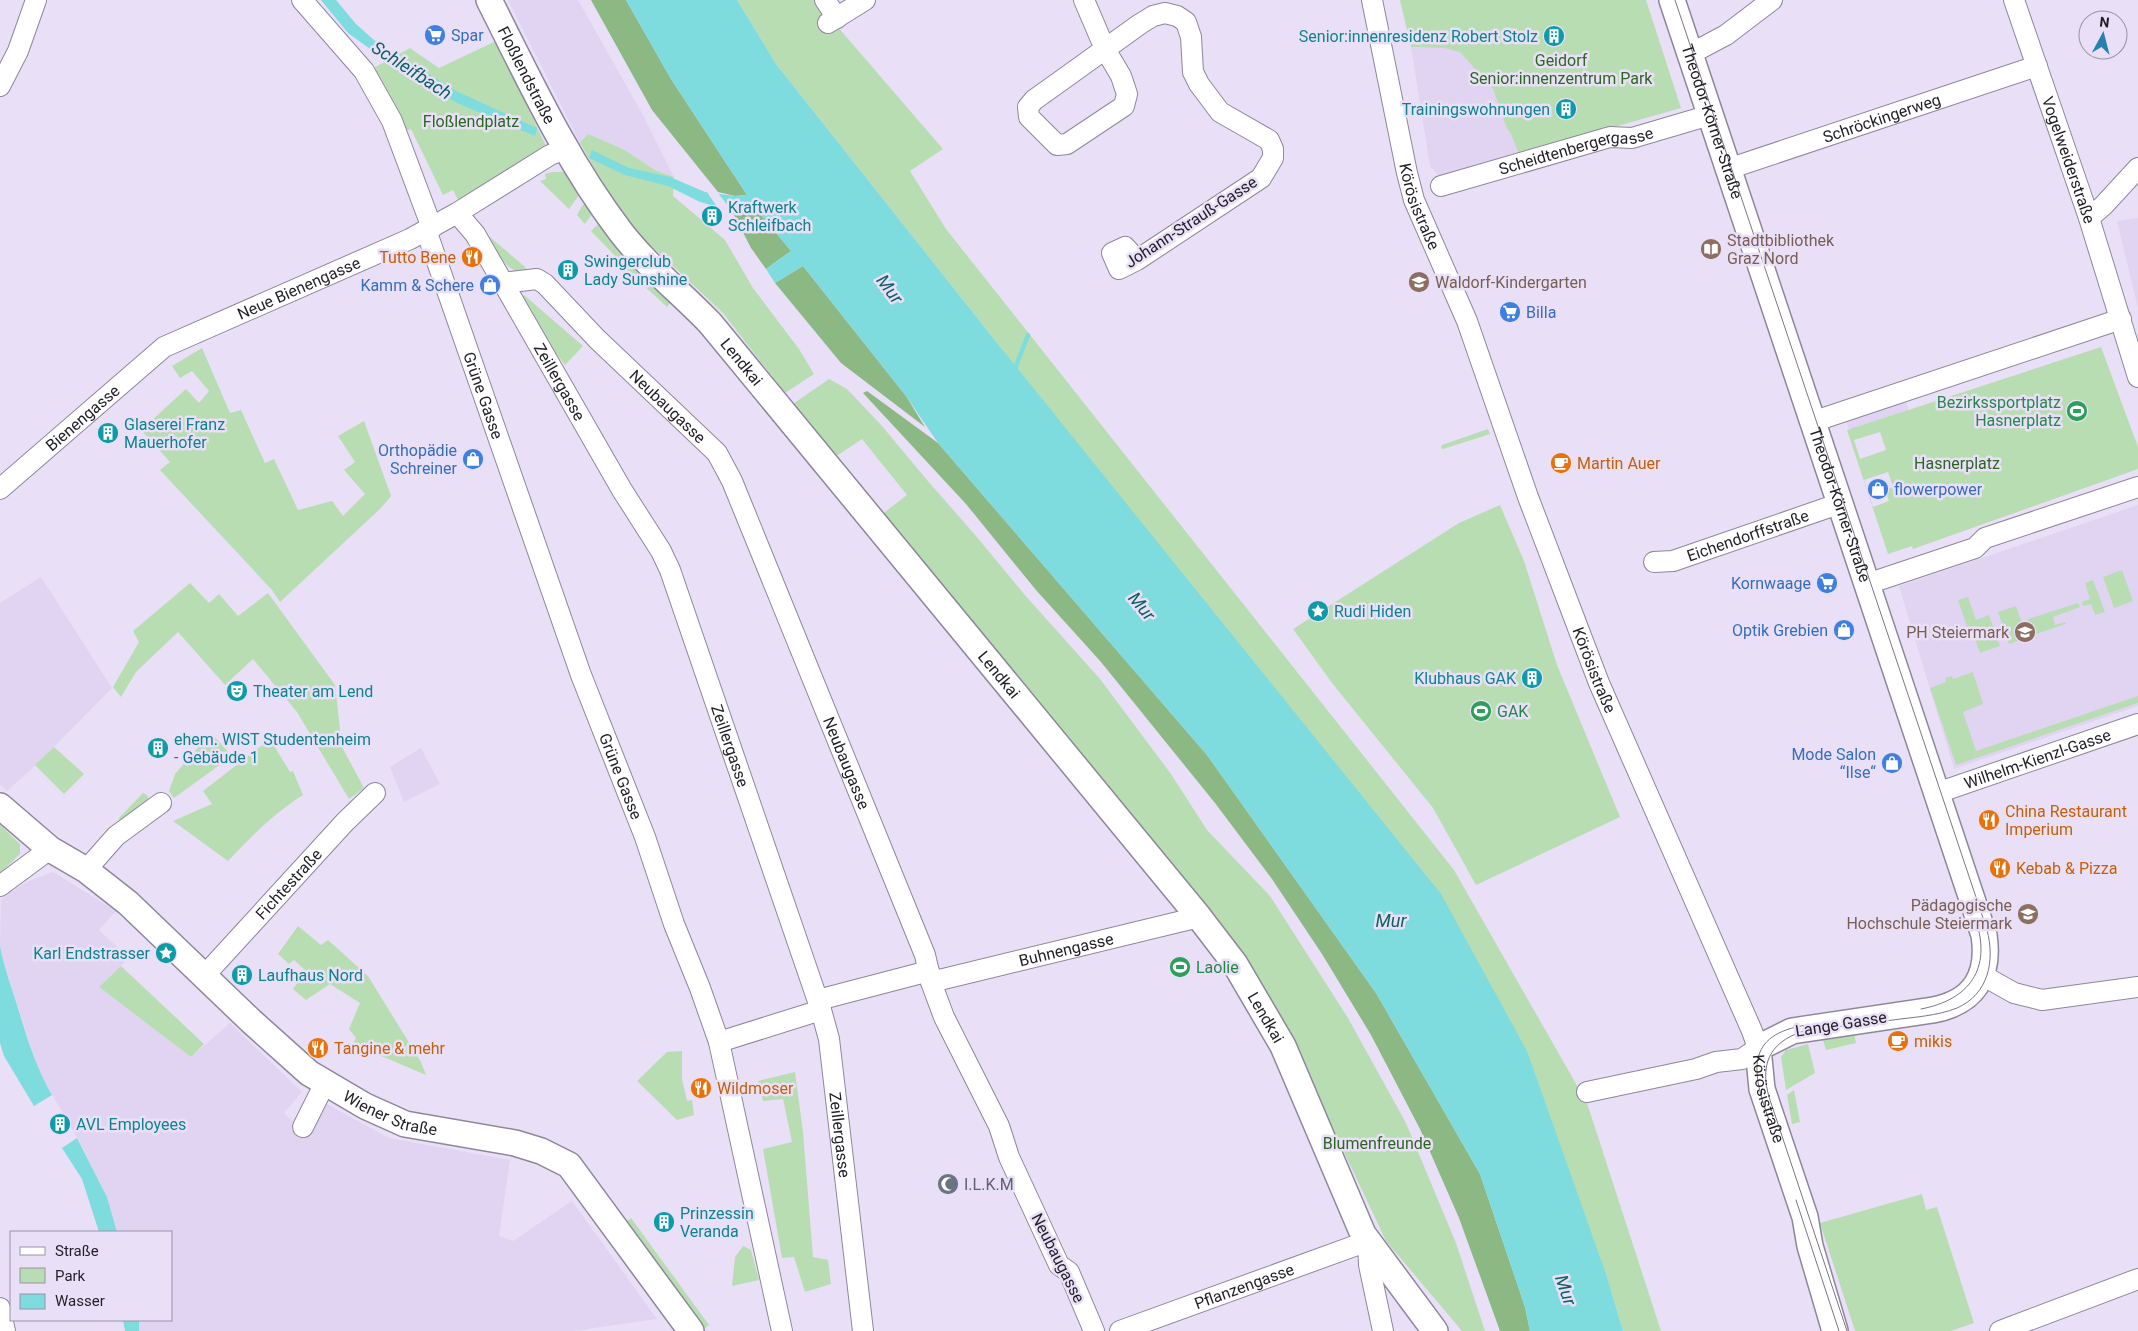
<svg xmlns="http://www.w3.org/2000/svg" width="2138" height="1331" font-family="Roboto,sans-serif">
	<rect width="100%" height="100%" fill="#e9e0f7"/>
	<path fill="#e0d4f2" d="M508 0H578L643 115 674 177 655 170 625 150 588 134 580 143Z
		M1411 47 1444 48 1460 51 1493 89 1507 129 1510 132 1519 154 1439 176 1430 166Z
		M2138 218V308L2117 221Z
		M1905 398 1911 418 1852 438 1845 418Z
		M2138 505V706L1954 769 1899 586Z
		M41 577 112 688 36 765 7 791 0 784V603Z
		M421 748 440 784 404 802 390 767Z
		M53 872 116 911 99 930 129 958 99 987 191 1057 230 1023 302 1092 284 1113 294 1123 313 1130 327 1104 389 1138 510 1160 499 1236 513 1241 572 1201 657 1319 574 1331H139V1320H171V1232H117L107 1197 82 1146 39 1072 4 964 0 946 1 901 5 896 29 881Z"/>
	<path fill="#b8ddb2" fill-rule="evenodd" d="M737 0H819L830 18 943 149 910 171 946 229 1454 870 1587 1103 1661 1331H1623L1607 1277 1001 348 776 64Z
		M1400 0H1646L1681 108 1519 154 1510 132 1507 129 1493 89 1460 52 1444 48 1411 47Z
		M496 41 546 146 458 200 453 190 443 195 411 129 403 132 372 69 410 48 439 68Z
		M588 134 625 150 655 170 674 177 673 196 725 240 753 288 799 349 814 374 785 393 723 313 625 221 580 143Z
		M552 172H567L582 191 569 209 540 181 546 179 545 174Z
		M588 201 594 211 585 224 577 215 582 206Z
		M601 221 626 251 625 257 620 261 591 231Z
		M484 232 524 266 529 272C509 279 491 245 484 232Z
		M636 261 675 297 667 307 626 269Z
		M524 295 583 346 565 365 548 343 530 307H524L521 298Z
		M2101 347 2138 447V469L1913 549 1912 546 1888 554 1847 430ZM1880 432 1886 450 1860 459 1854 440ZM1888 472 1893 487 1885 490 1889 501 1873 507 1864 480Z
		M202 348 230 413 241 410 265 463 274 459 298 510 332 501 343 516 365 494 344 470 355 462 338 436 364 421 391 496 381 508 280 602 272 590 160 470 170 462 141 430 186 389 199 403 209 391 192 371 180 378 172 366Z
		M829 379 847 389 882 426 927 480 976 536 1024 594 1100 679 1171 774 1207 830 1270 896 1348 1018 1406 1123 1456 1243 1485 1331H1462L1386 1241 1294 1046 881 515 907 495 862 439 835 457 793 404Z
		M1488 429 1490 434 1443 449 1441 448 1442 445Z
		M1500 505 1524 561 1557 665 1620 817 1476 885 1433 808 1332 683 1293 629 1459 523Z
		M2122 570 2133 601 2114 608 2103 577Z
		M2093 580 2105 612 2095 615 2091 604 2083 606 2082 602 2090 599 2085 583Z
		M190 583 209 603 219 594 238 616 268 593 335 685 342 747 364 788 349 799 297 712 253 659 225 685 178 632 136 672 121 697 113 687 139 642 133 631Z
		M1968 597 1976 620 1989 615 2000 646 1980 653 1972 631 1969 632 1958 600Z
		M2078 603 2080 607 2053 617 2055 625 2065 622 2066 624 2033 635 2028 619Z
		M2016 606 2027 638 2009 644 1998 612Z
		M1973 672 1983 704 1963 712 1976 751 2138 696V703L1956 765 1930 688 1946 682 1945 678 1952 676 1953 679Z
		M211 733 232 756 174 798 169 791 175 774Z
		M270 739 290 772 293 771 303 795C274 813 251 837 228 861L173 821 212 804 203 791Z
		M54 747 84 774 64 794 35 765Z
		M143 793 147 795 149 801 124 821 118 819Z
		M0 825 20 844V854L0 873Z
		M298 926 321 945 328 940 368 976 421 1062 426 1075 353 1044 356 1038 349 1029 360 1003 330 984 306 1000 293 989 306 971 294 960 289 964 278 954Z
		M121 966 204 1044 191 1057 99 987Z
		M1854 1033 1856 1043 1826 1050 1823 1040Z
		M1808 1044 1815 1073 1786 1090 1781 1057 1786 1050Z
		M682 1051V1079L687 1101 692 1100 694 1115 677 1120 637 1081 667 1052Z
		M795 1072 803 1132 813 1257 828 1260 831 1284 805 1292 794 1257 782 1258 763 1149 792 1142 783 1099 763 1101 758 1081Z
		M1794 1090 1800 1122 1792 1124 1787 1095Z
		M1922 1194 1926 1210 1937 1207 1974 1323 1951 1331H1855L1820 1223Z
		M631 1218 709 1325 705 1328 627 1221Z
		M743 1246 751 1250 759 1280 732 1286 735 1257Z"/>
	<path fill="#8bb883" d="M591 0H626L671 79 747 195 735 196 718 192 652 110Z
		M757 210 791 251 766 269 751 248 732 211Z
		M803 266 906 396 925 427 841 363 775 283Z
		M867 391 938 443 1207 755 1376 993 1480 1174 1525 1307 1530 1331H1500L1459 1218 1420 1129 1371 1035 1322 954 1272 879 1215 803 1101 662 1036 590 966 504 863 393Z"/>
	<path fill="#7edbde" d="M321 0H336L356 24 374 40 456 91 537 128 535 136 457 103 373 51 348 33Z
		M626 0H737L776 64 1001 348 1441 894 1527 1051 1607 1277 1623 1331H1530L1525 1307 1480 1174 1376 993 1207 755 938 443 906 396 803 266 775 283 766 269 791 251 757 210 732 211 700 202 668 186 625 175 589 158 592 150 629 168 670 177 705 192 735 196 747 195 671 79Z
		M0 946C4 967 11 986 17 1005 27 1037 35 1066 52 1095L34 1106 4 1056 0 1043Z
		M77 1138 107 1197 117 1232H99L82 1179 62 1148Z
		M123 1320H139V1331H125Z"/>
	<path fill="#e9e0f7" d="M707 192 718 193 732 211 717 207Z"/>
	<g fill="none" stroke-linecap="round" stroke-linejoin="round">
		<path stroke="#7edbde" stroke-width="4.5" d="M1014 371 1028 335"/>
		<g stroke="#8e869b" stroke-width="22">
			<g id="minor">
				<path d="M302 0 364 71 392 121 432 228"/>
				<path d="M825 0 837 18"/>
				<path d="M1084 0 1105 49 1121 76 1127 94 1124 106 1067 144 1057 145 1029 117 1028 107 1034 100 1140 24 1153 16 1165 13 1177 16 1186 22 1191 37 1193 72 1199 84 1220 112 1269 140 1273 149V158L1261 178 1137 260 1119 269 1112 253 1125 247 1137 260"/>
				<path id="s1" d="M1372 0 1407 173 1414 200 1467 321 1528 497 1599 683 1752 1031 1758 1048 1742 1059 1716 1062 1696 1069 1587 1092"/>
				<path id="s2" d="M2014 0 2089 218 2138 377"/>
				<path d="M828 23 865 0"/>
				<path d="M1690 54 1726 35 1772 0"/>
				<path d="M0 86 18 51 36 0"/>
				<path id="s3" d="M1728 169 2037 66"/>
				<path id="s4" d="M1441 186 1610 137 1632 138 1710 115"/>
				<path id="s5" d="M457 213 475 234 622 490 661 551 670 570 821 1010 829 1039 863 1331"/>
				<path d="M2089 218 2103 206 2138 168"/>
				<path id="s6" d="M426 230 581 675 645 837 674 924 700 988 719 1042 782 1331"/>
				<path id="s7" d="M502 283 537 279 545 284 597 339 717 453 732 481 925 955 931 982 944 1017 999 1126 1009 1157 1059 1265 1069 1272 1094 1331"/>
				<path d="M1812 422 2121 319"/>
				<path id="s8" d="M0 489 164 347 410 239 457 213 550 155 566 149"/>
				<path id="s9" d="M1654 562 1673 561 1841 503"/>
				<path d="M1867 584 1975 548 1985 538 2138 487"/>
				<path id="s10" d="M1937 793 2138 724"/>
				<path d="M86 870 116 836 161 803"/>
				<path d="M0 886 50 849"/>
				<path d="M1982 975 2014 993 2042 1000 2138 987"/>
				<path id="s11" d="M204 976 345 822 375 793"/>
				<path id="s12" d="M931 982 1199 917"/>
				<path d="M818 1000 929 971"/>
				<path d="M719 1042 821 1010"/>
				<path d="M303 1127 325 1083"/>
				<path d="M0 1308 5 1331"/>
				<path id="s13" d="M1120 1331 1368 1241 1369 1265 1383 1331"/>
				<path d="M2000 1331 2138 1279"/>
			</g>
		</g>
		<g stroke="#8e869b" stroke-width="28">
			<g id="major">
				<path id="s14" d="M489 0C529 79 566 160 620 231 646 265 681 293 710 323L1199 917 1235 964 1283 1046 1363 1234 1435 1331"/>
				<path id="s15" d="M1672 0 1984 935C1990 975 1975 1002 1933 1010L1792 1031 1758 1048 1762 1089 1805 1217 1810 1246 1835 1331"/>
				<path id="s16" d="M0 806 50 849 86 870 128 903 251 1021 309 1073 365 1106 405 1124 515 1143 541 1151 569 1165 691 1331"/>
			</g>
		</g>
		<use href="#minor" stroke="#fff" stroke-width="20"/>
		<use href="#major" stroke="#fff" stroke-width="25"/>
		<path stroke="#7b7684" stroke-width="1" d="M1675 0 1987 930C1995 960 1989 994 1957 1008 1937 1016 1914 1017 1893 1020 1862 1024 1832 1027 1801 1032 1769 1043 1760 1065 1769 1097L1847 1331
			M1921 1009C1969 1000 1992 969 1976 921
			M1769 1120C1752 1073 1744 1034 1807 1025
			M1796 1200 1839 1331"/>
	</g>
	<defs>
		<g id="supermarket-disc" transform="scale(1.125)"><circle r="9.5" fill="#3f7fe0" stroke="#e9e0f7"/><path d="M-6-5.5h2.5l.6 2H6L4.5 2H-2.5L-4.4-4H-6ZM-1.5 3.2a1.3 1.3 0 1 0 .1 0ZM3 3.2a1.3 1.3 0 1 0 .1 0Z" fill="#fff"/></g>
		<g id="building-disc" transform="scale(1.125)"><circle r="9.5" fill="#0f9aa8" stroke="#e9e0f7"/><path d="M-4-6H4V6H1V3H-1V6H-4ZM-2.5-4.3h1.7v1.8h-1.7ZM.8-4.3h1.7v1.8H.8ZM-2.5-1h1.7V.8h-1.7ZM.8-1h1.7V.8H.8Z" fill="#fff"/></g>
		<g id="library-disc" transform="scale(1.125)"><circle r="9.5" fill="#8d6e63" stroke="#e9e0f7"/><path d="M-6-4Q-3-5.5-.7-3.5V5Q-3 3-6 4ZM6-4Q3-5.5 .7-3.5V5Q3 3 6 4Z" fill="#fff"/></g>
		<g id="restaurant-disc" transform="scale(1.125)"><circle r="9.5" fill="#e8710a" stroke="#e9e0f7"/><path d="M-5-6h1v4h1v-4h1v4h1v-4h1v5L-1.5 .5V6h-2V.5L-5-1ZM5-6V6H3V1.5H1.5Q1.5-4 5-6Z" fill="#fff"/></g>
		<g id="school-disc" transform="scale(1.125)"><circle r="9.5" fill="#8d6e63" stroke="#e9e0f7"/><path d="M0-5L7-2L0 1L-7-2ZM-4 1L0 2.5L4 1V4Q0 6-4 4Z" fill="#fff"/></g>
		<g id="shop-disc" transform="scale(1.125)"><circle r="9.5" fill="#3f7fe0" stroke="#e9e0f7"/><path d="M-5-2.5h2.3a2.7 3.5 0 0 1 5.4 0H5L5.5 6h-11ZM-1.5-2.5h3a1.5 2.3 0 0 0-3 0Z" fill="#fff"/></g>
		<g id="stadium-disc" transform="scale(1.125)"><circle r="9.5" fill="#2e9e5b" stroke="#e9e0f7"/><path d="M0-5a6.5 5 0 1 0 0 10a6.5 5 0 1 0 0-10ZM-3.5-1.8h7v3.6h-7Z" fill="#fff"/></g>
		<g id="cafe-disc" transform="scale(1.125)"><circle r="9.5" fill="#e8710a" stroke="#e9e0f7"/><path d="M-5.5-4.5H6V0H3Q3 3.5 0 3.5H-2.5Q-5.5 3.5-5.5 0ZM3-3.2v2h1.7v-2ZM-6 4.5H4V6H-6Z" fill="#fff"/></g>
		<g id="sight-disc" transform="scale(1.125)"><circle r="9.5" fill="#0f9aa8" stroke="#e9e0f7"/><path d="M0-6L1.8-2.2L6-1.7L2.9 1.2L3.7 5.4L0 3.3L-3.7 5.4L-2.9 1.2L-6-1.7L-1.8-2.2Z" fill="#fff"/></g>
		<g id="theatre-disc" transform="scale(1.125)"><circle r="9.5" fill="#0f9aa8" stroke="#e9e0f7"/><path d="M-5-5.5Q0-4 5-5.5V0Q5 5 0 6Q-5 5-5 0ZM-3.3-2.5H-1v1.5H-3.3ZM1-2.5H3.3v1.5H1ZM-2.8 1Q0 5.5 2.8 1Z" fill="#fff"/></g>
		<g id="university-disc" transform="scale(1.125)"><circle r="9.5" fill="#8d6e63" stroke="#e9e0f7"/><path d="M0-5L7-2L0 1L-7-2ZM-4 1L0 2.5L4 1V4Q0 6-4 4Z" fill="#fff"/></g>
		<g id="mosque-disc" transform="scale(1.125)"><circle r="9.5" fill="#6b7280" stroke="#e9e0f7"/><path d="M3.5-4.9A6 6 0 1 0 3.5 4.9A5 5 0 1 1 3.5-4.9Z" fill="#fff"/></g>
	</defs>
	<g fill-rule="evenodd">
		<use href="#supermarket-disc" x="435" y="35"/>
		<use href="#building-disc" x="1554" y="36"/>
		<use href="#building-disc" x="1566" y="109"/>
		<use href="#building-disc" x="712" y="216"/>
		<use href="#library-disc" x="1711" y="249"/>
		<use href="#restaurant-disc" x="472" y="257"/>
		<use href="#building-disc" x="568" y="270"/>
		<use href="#school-disc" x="1419" y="282"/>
		<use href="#shop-disc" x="490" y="285"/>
		<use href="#supermarket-disc" x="1510" y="312"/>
		<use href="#stadium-disc" x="2077" y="411"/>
		<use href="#building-disc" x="108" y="433"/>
		<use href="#shop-disc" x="473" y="459"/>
		<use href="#cafe-disc" x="1561" y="463"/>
		<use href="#shop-disc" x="1878" y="489"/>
		<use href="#supermarket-disc" x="1827" y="583"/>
		<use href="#sight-disc" x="1318" y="611"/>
		<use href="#shop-disc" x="1844" y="630"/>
		<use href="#school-disc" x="2025" y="632"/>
		<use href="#building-disc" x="1532" y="678"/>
		<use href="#theatre-disc" x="237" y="691"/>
		<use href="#stadium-disc" x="1481" y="711"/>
		<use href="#building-disc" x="158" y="748"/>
		<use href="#shop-disc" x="1892" y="763"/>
		<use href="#restaurant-disc" x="1989" y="820"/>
		<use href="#restaurant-disc" x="2000" y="868"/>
		<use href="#university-disc" x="2028" y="914"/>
		<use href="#sight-disc" x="166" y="953"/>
		<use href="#stadium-disc" x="1180" y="967"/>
		<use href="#building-disc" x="242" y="975"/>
		<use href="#cafe-disc" x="1898" y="1041"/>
		<use href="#restaurant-disc" x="318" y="1048"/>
		<use href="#restaurant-disc" x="701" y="1088"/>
		<use href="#building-disc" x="60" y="1124"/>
		<use href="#mosque-disc" x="948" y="1184"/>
		<use href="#building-disc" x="664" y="1222"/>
	</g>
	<g text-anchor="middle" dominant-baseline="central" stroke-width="5" stroke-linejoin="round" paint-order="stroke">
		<g font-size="16" fill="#366cbe" stroke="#e9e0f7" text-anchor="end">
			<text x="451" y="35" text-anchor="start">Spar</text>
			<text x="474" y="285">Kamm &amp; Schere</text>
			<text x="1526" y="312" text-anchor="start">Billa</text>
			<text x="457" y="450">Orthopädie<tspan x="457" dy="18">Schreiner</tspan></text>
			<text x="1894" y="489" text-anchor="start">flowerpower</text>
			<text x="1811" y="583">Kornwaage</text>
			<text x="1828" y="630">Optik Grebien</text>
			<text x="1876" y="754">Mode Salon<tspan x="1876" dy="18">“Ilse“</tspan></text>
		</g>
		<g font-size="16" fill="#0d838f" stroke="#e9e0f7" text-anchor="start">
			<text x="1538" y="36" text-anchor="end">Senior:innenresidenz Robert Stolz</text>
			<text x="1550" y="109" text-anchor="end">Trainingswohnungen</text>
			<text x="728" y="207">Kraftwerk<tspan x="728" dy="18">Schleifbach</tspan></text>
			<text x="584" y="261">Swingerclub<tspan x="584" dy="18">Lady Sunshine</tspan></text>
			<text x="124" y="424">Glaserei Franz<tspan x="124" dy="18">Mauerhofer</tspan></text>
			<text x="1334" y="611">Rudi Hiden</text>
			<text x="1516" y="678" text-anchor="end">Klubhaus GAK</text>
			<text x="253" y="691">Theater am Lend</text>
			<text x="174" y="739">ehem. WIST Studentenheim<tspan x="174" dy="18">- Gebäude 1</tspan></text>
			<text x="150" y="953" text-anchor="end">Karl Endstrasser</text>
			<text x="258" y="975">Laufhaus Nord</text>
			<text x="76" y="1124">AVL Employees</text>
			<text x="680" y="1213">Prinzessin<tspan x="680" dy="18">Veranda</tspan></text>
		</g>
		<g font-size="16" fill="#2c6722" stroke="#e9e0f7">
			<text x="1561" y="60">Geidorf<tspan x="1561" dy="18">Senior:innenzentrum Park</tspan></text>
			<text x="471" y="121">Floßlendplatz</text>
			<text x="1957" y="463">Hasnerplatz</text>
			<text x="1377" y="1143">Blumenfreunde</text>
		</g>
		<g font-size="16" fill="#211e26" stroke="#e9e0f7">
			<text stroke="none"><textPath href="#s14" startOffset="84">Floßlendstraße</textPath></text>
			<text stroke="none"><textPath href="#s3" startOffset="162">Schröckingerweg</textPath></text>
			<text stroke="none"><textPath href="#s15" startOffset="128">Theodor-Körner-Straße</textPath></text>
			<text stroke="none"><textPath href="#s4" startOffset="140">Scheidtenbergergasse</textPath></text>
			<text stroke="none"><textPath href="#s2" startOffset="169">Vogelweiderstraße</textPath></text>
			<text stroke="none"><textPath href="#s1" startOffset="212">Körösistraße</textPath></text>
			<text transform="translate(1191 222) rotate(-33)">Johann-Strauß-Gasse</text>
			<text stroke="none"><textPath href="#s8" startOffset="364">Neue Bienengasse</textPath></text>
			<text stroke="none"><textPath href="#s14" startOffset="445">Lendkai</textPath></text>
			<text stroke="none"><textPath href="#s5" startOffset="198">Zeillergasse</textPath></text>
			<text stroke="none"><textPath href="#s6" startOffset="175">Grüne Gasse</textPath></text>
			<text stroke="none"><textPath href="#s7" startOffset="218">Neubaugasse</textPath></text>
			<text stroke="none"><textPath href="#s8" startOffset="109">Bienengasse</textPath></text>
			<text stroke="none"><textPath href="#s15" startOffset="532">Theodor-Körner-Straße</textPath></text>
			<text stroke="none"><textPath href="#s9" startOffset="98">Eichendorffstraße</textPath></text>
			<text stroke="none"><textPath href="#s1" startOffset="708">Körösistraße</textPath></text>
			<text stroke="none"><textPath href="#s14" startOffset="850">Lendkai</textPath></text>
			<text stroke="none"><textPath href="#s5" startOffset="602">Zeillergasse</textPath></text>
			<text stroke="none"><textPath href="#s10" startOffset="106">Wilhelm-Kienzl-Gasse</textPath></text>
			<text stroke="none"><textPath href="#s7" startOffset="622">Neubaugasse</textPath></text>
			<text stroke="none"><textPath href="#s6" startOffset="580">Grüne Gasse</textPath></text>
			<text stroke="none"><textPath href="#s11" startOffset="125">Fichtestraße</textPath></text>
			<text stroke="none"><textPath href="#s12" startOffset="139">Buhnengasse</textPath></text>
			<text stroke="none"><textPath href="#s14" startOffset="1285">Lendkai</textPath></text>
			<text transform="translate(1841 1024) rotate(-9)">Lange Gasse</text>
			<text stroke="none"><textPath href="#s15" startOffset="1321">Körösistraße</textPath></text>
			<text stroke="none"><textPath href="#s16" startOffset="501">Wiener Straße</textPath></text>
			<text stroke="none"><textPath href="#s5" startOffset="1008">Zeillergasse</textPath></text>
			<text transform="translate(1058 1258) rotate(63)">Neubaugasse</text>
			<text stroke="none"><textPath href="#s13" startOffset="132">Pflanzengasse</textPath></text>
		</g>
		<g font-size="16" fill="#785e54" stroke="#e9e0f7" text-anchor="start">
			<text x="1727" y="240">Stadtbibliothek<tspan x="1727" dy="18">Graz Nord</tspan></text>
			<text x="1435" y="282">Waldorf-Kindergarten</text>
			<text x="2009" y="632" text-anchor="end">PH Steiermark</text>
			<text x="2012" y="905" text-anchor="end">Pädagogische<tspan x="2012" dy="18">Hochschule Steiermark</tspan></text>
		</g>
		<g font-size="16" fill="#c56008" stroke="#e9e0f7" text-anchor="start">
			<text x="456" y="257" text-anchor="end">Tutto Bene</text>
			<text x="1577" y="463">Martin Auer</text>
			<text x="2005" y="811">China Restaurant<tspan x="2005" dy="18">Imperium</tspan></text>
			<text x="2016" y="868">Kebab &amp; Pizza</text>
			<text x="1914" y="1041">mikis</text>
			<text x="334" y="1048">Tangine &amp; mehr</text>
			<text x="717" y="1088">Wildmoser</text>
		</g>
		<g font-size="16" fill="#27864d" stroke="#e9e0f7" text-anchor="start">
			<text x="2061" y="402" text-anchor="end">Bezirkssportplatz<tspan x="2061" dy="18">Hasnerplatz</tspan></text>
			<text x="1497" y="711">GAK</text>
			<text x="1196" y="967">Laolie</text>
		</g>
		<g font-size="16" fill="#5b616d" stroke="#e9e0f7" text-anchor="start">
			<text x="964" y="1184">I.L.K.M</text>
		</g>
		<g font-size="18" font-style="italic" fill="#0e6062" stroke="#e9e0f7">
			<text transform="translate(412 70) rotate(33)">Schleifbach</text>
			<text transform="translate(890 289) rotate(53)">Mur</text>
			<text transform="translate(1142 606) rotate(50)">Mur</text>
			<text x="1391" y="920">Mur</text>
			<text transform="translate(1566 1290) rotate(71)">Mur</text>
		</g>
	</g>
	<rect x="10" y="1231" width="162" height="90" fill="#e9e0f7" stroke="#9992a3"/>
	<rect x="20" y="1247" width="25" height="8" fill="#ffffff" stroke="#9992a3"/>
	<text x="55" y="1256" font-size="15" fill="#211e26">Straße</text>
	<rect x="20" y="1268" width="25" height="15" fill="#b8ddb2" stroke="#9992a3"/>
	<text x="55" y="1281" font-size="15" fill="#211e26">Park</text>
	<rect x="20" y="1294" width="25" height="15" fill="#7edbde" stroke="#9992a3"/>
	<text x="55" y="1306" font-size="15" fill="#211e26">Wasser</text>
	<g transform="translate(2103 35) rotate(7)"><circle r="24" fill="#e9e0f7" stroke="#9992a3"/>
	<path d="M0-4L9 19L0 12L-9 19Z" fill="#2880af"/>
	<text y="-8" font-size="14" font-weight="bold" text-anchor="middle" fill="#211e26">N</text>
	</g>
</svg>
